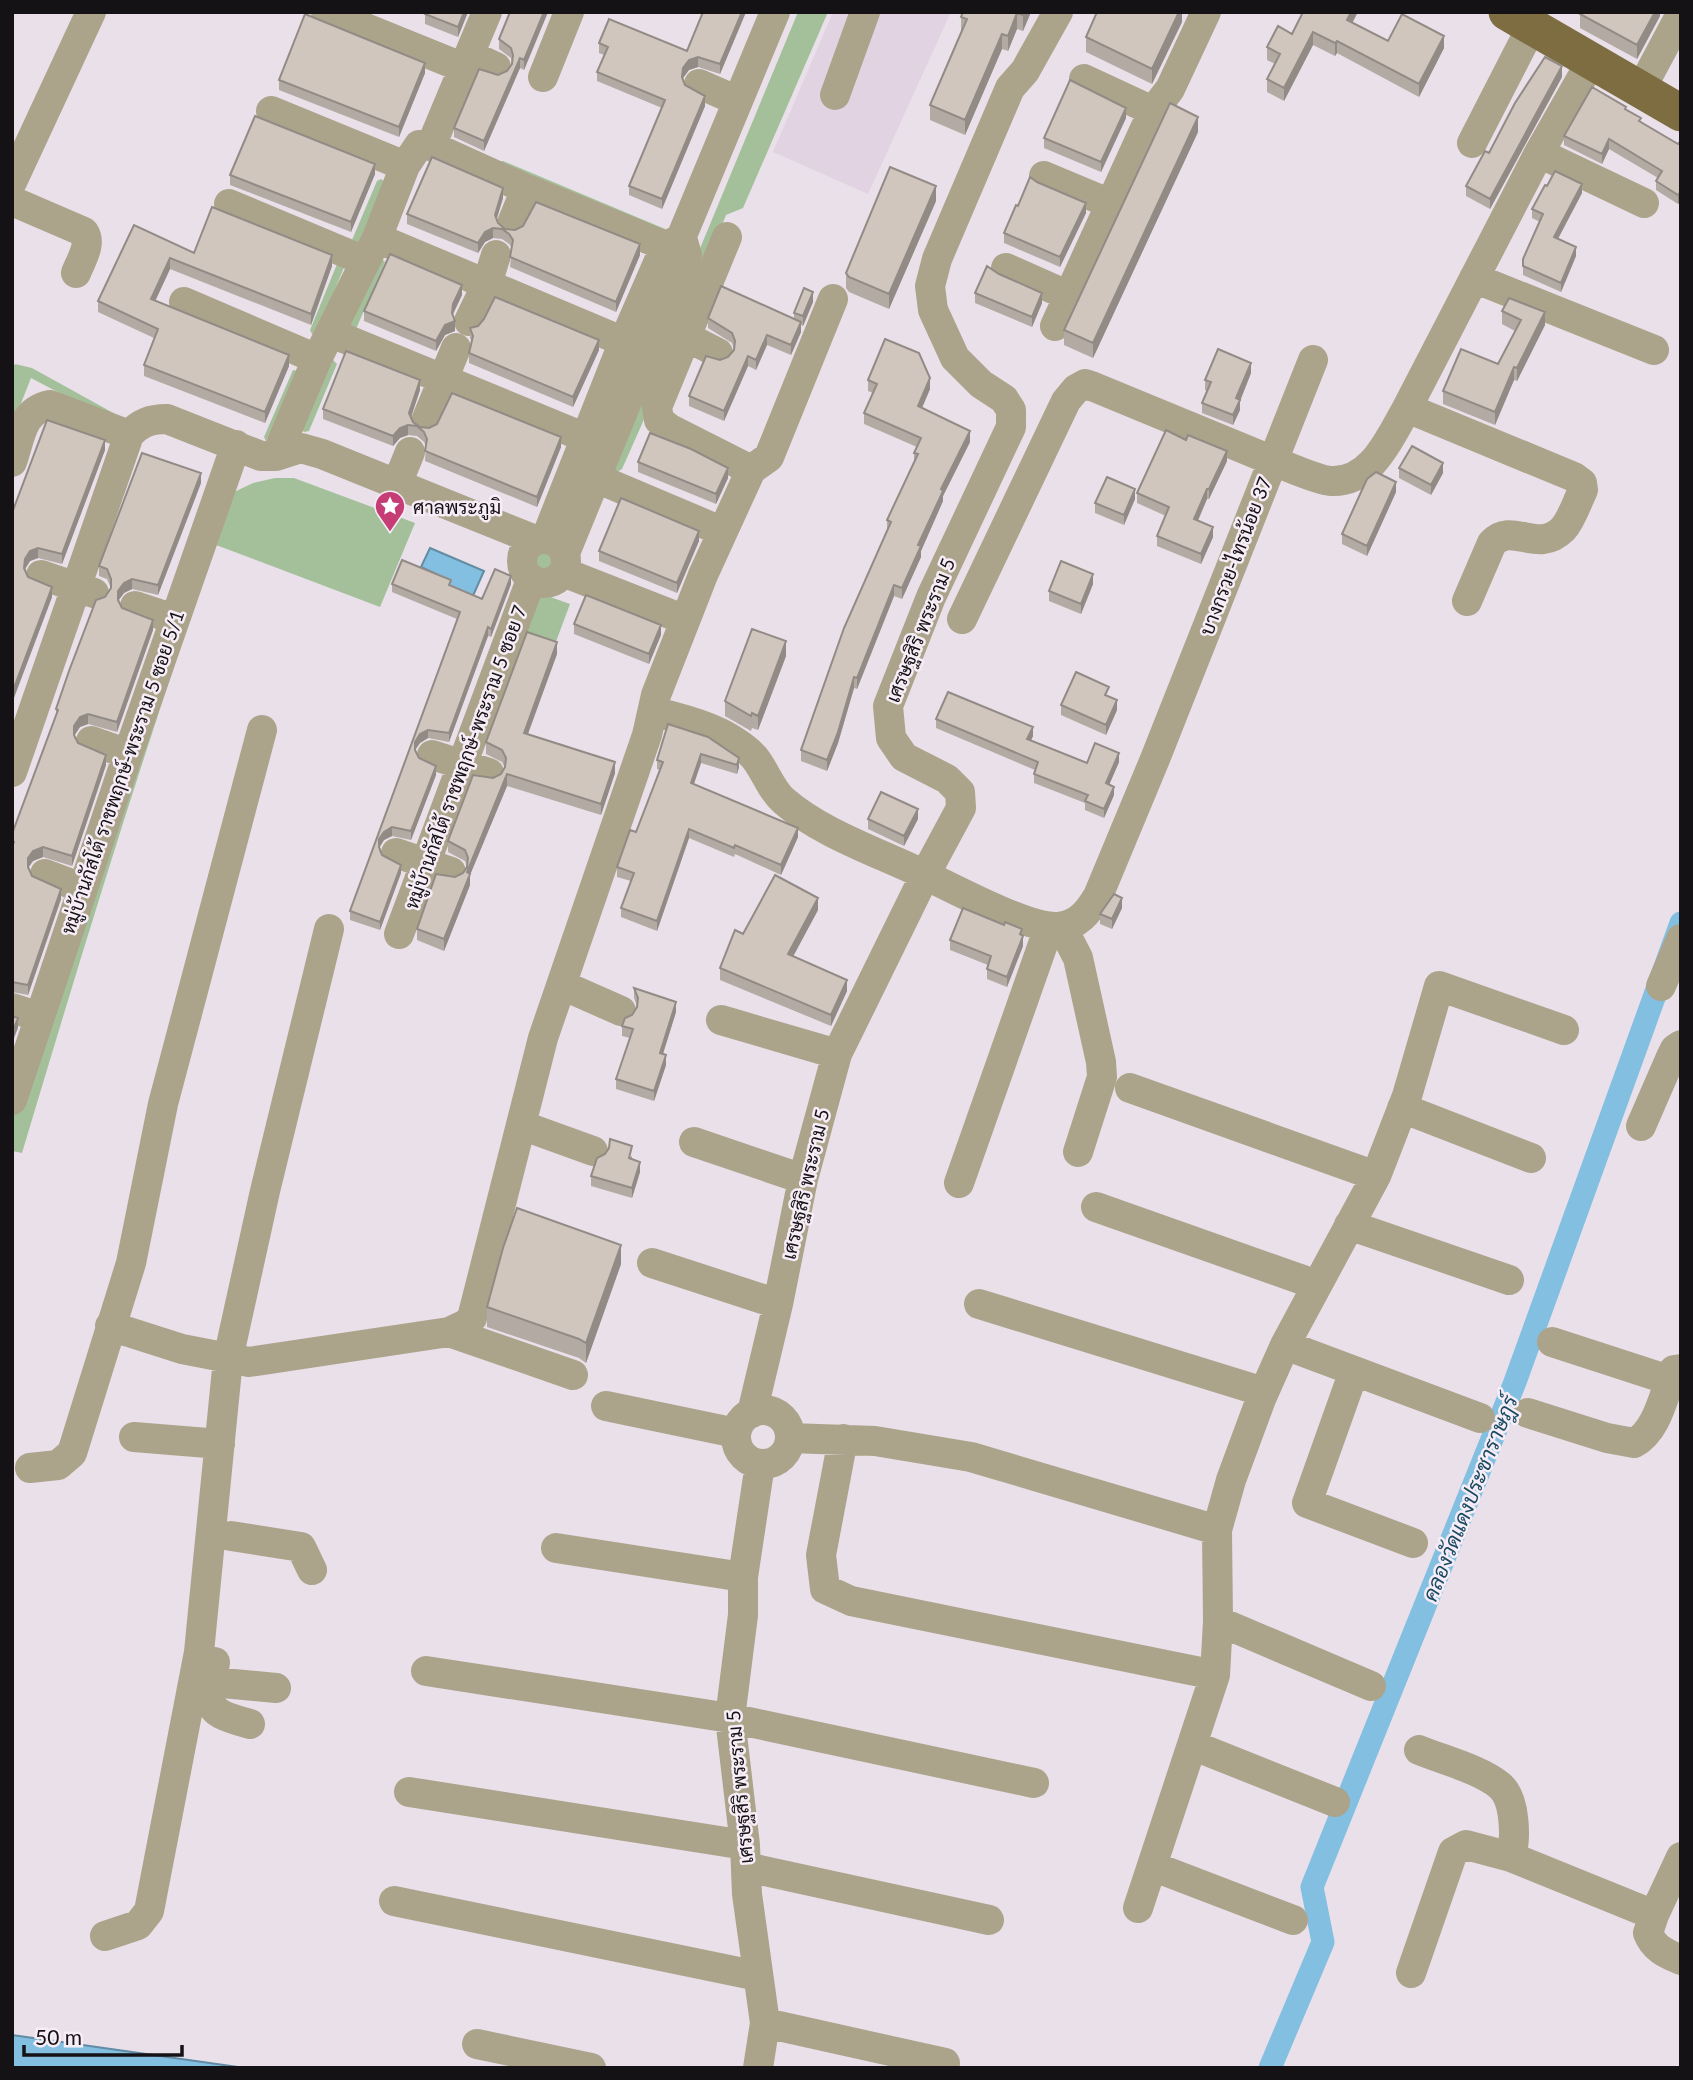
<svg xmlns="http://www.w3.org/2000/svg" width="1693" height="2080" font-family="Lato,Sarabun,sans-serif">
	<rect width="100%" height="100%" fill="#e9e0ea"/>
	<path fill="#e2d3e3" d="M833 12H951L868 194 773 152Z"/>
	<path fill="#a4c09b" d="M798 12H828L743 208 726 215 642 424 622 469 616 473 609 468Z
		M503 161 670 231V233L499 162Z
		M381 179 385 182 357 250 349 247 377 181Z
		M382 259 385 262 356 329 348 326Z
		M337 264 345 265 317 333 312 334 310 330Z
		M333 360 337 364 309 431 304 432 302 430 329 362Z
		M15 364 32 368 117 415 107 418 31 378 12 426V368Z
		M293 370 298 371 266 441 264 437Z
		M275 478H294L415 523 380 607 216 545C145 746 83 949 22 1153L12 1151V1112L232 493 253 483Z
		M550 550 556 556 549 573 540 574 533 569 531 556 534 552Z
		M542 594 570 604 554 647 523 636 536 598Z"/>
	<path fill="#83bfe1" stroke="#628ba4" stroke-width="2" d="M430 548 484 571 472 598 435 582 438 575 421 567Z
		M12 2035 245 2068H12Z"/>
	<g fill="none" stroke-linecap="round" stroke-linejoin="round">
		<path stroke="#83bfe1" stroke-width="23" d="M1270 2068 1323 1942 1312 1887 1515 1382 1681 923"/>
		<path stroke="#aca38b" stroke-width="30" d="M326 12 464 68
			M470 55 496 67
			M543 77 569 12
			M1084 79 1153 111
			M699 84 738 101
			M1641 89 1681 14
			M835 95 865 12
			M271 111 405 166
			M1472 143 1532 26
			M431 146 487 12
			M1539 153 1644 203
			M1044 176 1111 204
			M12 182 91 12
			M12 201 84 232C92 244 81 260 76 273
			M229 204 365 261
			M512 223 526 189
			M727 237 657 407 659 420 670 429 751 470
			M377 238 641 349
			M1006 268 1069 296
			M1474 278 1654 350
			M184 302 317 359
			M469 321 487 284 496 255
			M1055 326 1153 111 1170 89 1206 12
			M331 333 603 445
			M685 336 718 353
			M1407 408 1574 477 1582 483 1583 490C1577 502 1572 519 1563 529 1537 555 1513 521 1492 543L1467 601
			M426 421 456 348
			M276 456 317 359 377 238 405 166 419 145 431 146 526 189 687 255
			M12 462C21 437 21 411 50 405L129 435
			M596 478 707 525
			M397 484 410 452
			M546 538 624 341 665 247 681 238 775 12
			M522 561a22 22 0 1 1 44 0a22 22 0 1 1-44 0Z
			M565 553 687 255 682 238
			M563 572 670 614
			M41 575 94 593
			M135 606 174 619
			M962 619 1066 401 1076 389 1085 384 1094 387 1273 461 1313 360
			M653 711C677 718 702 723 724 735 733 740 747 749 754 757 765 770 771 790 784 801 822 834 880 853 925 875 955 889 1028 929 1058 927 1078 926 1089 911 1098 896L1155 759 1273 461C1287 466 1317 480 1331 481 1372 483 1390 437 1407 408L1539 153 1592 60
			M91 741 128 754
			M432 755 489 773
			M12 772 129 435C140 423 150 419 167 419L261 456H276L301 448 322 454 535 540
			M396 853 451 872
			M45 874 82 888
			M1062 927 1078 958 1101 1062 1102 1077 1078 1152
			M399 934 531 580
			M562 985 621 1011
			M1661 986 1681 939
			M12 1008 39 1017
			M721 1020 837 1054
			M1130 1088 1376 1176
			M12 1100 128 754 236 445
			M1402 1108 1531 1158
			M521 1125 593 1151
			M1641 1126 1671 1057 1675 1049 1681 1045
			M694 1142 803 1179
			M959 1183 1049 927
			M1096 1207 1317 1285
			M1349 1225 1509 1280
			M652 1263 778 1304
			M979 1304 1264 1392
			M110 1326 182 1349 249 1362 449 1332 466 1324 472 1318 543 1038 647 735 656 695 703 575 751 470 769 457 833 299
			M449 1332 573 1375
			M1552 1342 1669 1380
			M1285 1345 1480 1418
			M1354 1371 1307 1503 1413 1543
			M606 1406 736 1433
			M736 1437a27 27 0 1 1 54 0a27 27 0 1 1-54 0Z
			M752 1413 778 1304 803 1179 837 1054 925 875 961 808 960 792 947 779 904 757 891 738 888 706 931 597 1011 427V410L1004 399 981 384 955 358 933 310 930 286 937 259 1010 88 1025 71 1058 12
			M1528 1413 1607 1438 1634 1443C1658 1431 1664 1392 1674 1370L1681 1369
			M134 1437 220 1444
			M790 1438 875 1441 971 1457 1217 1530
			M843 1439 821 1555 825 1589 851 1601 1215 1675
			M30 1468 58 1465 72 1453 131 1263 163 1104 262 730
			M231 1536 301 1547 312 1570
			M556 1548 743 1577
			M1218 1621 1371 1686
			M215 1662C209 1708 202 1711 250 1724
			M426 1671 730 1718 1034 1783
			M212 1682 276 1688
			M1192 1745 1335 1802
			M1419 1750C1443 1760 1479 1769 1499 1785 1516 1798 1516 1839 1511 1857L1654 1915
			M409 1792 745 1845
			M1681 1857 1654 1915 1648 1933C1654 1949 1667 1954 1681 1960
			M1152 1866 1293 1920
			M746 1867 989 1920
			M394 1901 758 1976
			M1138 1908 1215 1675 1218 1621 1217 1530 1231 1480 1261 1399 1285 1345 1376 1176 1407 1096 1439 986 1564 1030
			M105 1936 138 1925 149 1911 199 1652 228 1359 265 1191 329 929
			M1411 1973 1453 1852 1466 1845 1511 1857
			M765 2023 945 2063
			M477 2044 591 2068
			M758 2068 765 2023 747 1894 745 1845 730 1718 743 1615V1577L760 1464"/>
		<path stroke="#7d6d40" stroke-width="37" d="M1507 12 1681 113"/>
	</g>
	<path fill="#b3aaa3" d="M468 12 458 37 425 24V14Z
		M510 12H548L524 70 520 68 484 151 454 137V128L498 75 507 71 512 64 511 58 499 49V39Z
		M746 12 720 74 698 67 689 70 683 78 685 85 705 106 662 209 629 195V186L662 108 597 81V72L604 55 599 53V43L687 51Z
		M1031 12 1023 31 1017 29 1008 51 1002 49 965 135 930 120V105L961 32V17Z
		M1182 12V22L1152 84 1086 52V37Z
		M1660 12V16L1637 59 1580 28V14Z
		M1352 23 1388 41 1444 48 1419 97 1337 53 1335 56 1313 45 1284 101 1267 92V79L1275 64 1267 60V47L1292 34Z
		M425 73 399 137 279 90V80Z
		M1562 77 1490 209 1466 196V186L1489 153Z
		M1626 110 1641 122 1678 144 1681 140V200L1678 204 1656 190V181L1658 178 1609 149 1602 164 1564 145V136Z
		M1126 118 1101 172 1044 148V138Z
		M1198 132 1093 358 1064 345V330Z
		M375 174 351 232 230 185V175Z
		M1037 182 1086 213 1060 267 1004 243V233L1018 206Z
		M1582 193 1558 239 1576 256 1561 292 1523 275V259L1540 222 1532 218V209Z
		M503 198 496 219 498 223 505 229 640 255 616 312 510 267 512 248 509 244 502 239 493 238 485 242 478 253 407 224V214Z
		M936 201 889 309 849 292 846 288V273Z
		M134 225 194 253 332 266 311 325 170 269 155 301 289 366 265 423 144 376V365L154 338 98 312V301Z
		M975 293 1042 303 1032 327 975 303Z
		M462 295 453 314 455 331 445 335 436 351 364 321V311Z
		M813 302 803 326 801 325V332L791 355 767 345 756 370 748 366 724 421 689 406V396L720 360 728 357 734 350 732 343 708 328V318L794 319V313Z
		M1502 311 1545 325 1517 381 1514 380 1495 425 1443 404V391L1498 364 1515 331 1502 324Z
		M470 328 599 350 573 407 469 363V353L472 342 470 338Z
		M1251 373 1240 401V410L1233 425 1202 413V403L1207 391 1205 390V380Z
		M868 380 930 389 922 408 970 442 943 496V501L921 551V557L902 599 894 596 857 689 854 688 838 743 827 771 801 761V750L887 530V520L914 463V453L917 447 864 424V413L873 393 868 391Z
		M420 390 411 417 413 422 420 427 561 447 537 507 425 461 426 446 424 442 417 436 408 435 400 438 393 446 323 419V409Z
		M105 450 62 564 38 558 30 561 25 569 28 577 52 597 12 703V513Z
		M1227 461 1209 499H1207L1198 521 1213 537 1201 564 1157 546V536L1166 516 1137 503V493Z
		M638 462 728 478 716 504 638 472Z
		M1399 468 1443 473 1431 495 1399 478Z
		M201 483 158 595 132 589 124 593 118 601 122 608 153 630 117 732 88 724 80 727 74 736 78 743 106 765 72 866 43 857 33 861 28 868 32 876 61 899 28 995 12 992V834L56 717V709L111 588 107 579 99 576V566Z
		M1396 492 1367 556 1342 544V534Z
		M1135 499 1124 525 1095 513V503Z
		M699 541 677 593 599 561V551Z
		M392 584 451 585 482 599 511 584 491 637 488 636 449 742 428 738 420 743 415 750 419 758 436 775 411 840 392 836 384 840 379 848 382 855 401 873 380 930 350 920V911L457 619 392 592Z
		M1093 584 1081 614 1049 601V591Z
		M574 624 661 635 649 664 574 634Z
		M557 654 527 734 615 773 601 815 507 786 470 875V885L444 951 417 940V929L455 877 463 873 467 867 465 861 448 852V841L493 778 501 774 505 768 502 762 486 754V742Z
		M786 656 758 730 752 728 751 731 725 716V701Z
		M1109 697 1117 710 1106 735 1061 715V705Z
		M936 719 1033 736 1031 741 1087 763 1119 762 1109 785 1114 795 1104 818 1085 810V803L1034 783V774L1035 770 936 728Z
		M668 724 739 767 737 774 701 763 694 784 798 837 781 875 735 854 734 857 689 838 657 931 621 917V908L631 881 617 877V867L636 832 660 770 657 769V760Z
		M868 819H918L904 846 868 829Z
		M1122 908 1112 929 1100 924V914Z
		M818 910 793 956 847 991 831 1026 720 980V968L743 934Z
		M1022 935 1023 946 1007 987 987 979V969L988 965 950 950V940Z
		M634 988 676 1012 663 1054 666 1065 654 1101 616 1089V1079L630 1038 622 1036V1026L637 1006 634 998Z
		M632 1156V1159L640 1172 632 1198 591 1186V1176Z
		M621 1264 586 1363 579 1358 487 1327V1307Z"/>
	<path fill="#928b85" d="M464 12H468L458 37V27Z
		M544 12H548L524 70V60Z
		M742 12H746L720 74V64Z
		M1024 12H1031L1023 31V15Z
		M1179 12H1182V22L1152 84V69Z
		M1351 12H1358L1347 33V20Z
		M1655 12H1660V16L1637 59V45Z
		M1017 13V29L1008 51V36Z
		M1313 32V45L1284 101V88Z
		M1002 34V49L965 135V120Z
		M1444 36V48L1419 97V84Z
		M1337 41V53L1335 56V43Z
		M698 57V67L689 70 683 78 682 87 683 68 689 60Z
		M520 58V68L484 151V141Z
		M425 63V73L399 137V127Z
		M1562 66V77L1490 209V199Z
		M705 96V106L662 209V199Z
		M1126 108V118L1101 172V162Z
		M1198 117V132L1093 358V343Z
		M1609 139V149L1602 164V154Z
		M375 164V174L351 232V222Z
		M1582 184V193L1554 246V237Z
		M936 186V201L889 309V294Z
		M503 188V198L495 225V215Z
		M1681 191V200L1678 204V195Z
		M1086 203V213L1060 267V257Z
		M493 228V238L485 242 478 253V243L485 232Z
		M640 244V255L616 312V302Z
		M1576 247V256L1561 292V283Z
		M332 255V266L311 325V314Z
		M170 258V269L151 310V299Z
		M462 285V295L453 314 452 322 455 321V331L445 335 436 351V341L452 313 453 304Z
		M813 292V302L803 326V316Z
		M1042 293V303L1032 327V317Z
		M1545 312V325L1517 381V368Z
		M801 322V332L791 355V345Z
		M767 335V345L756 370V360Z
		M599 340V350L573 407V397Z
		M289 355V366L265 423V412Z
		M748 356V366L724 421V411Z
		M1251 363V373L1240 401V410L1233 425V415L1236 398Z
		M1514 367V380L1495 425V412Z
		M930 378V389L918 417V406Z
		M420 380V390L409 423V413Z
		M408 425V435L400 438 393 446V436L400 428Z
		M970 431V442L943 496V501L921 551V557L902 599V588L918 545 941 489Z
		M561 437V447L537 507V497Z
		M105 440V450L62 564V554Z
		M1227 451V461L1209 499V489Z
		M1443 463V473L1431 495V485Z
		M728 468V478L716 504V494Z
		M201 473V483L158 595V585Z
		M1396 482V492L1367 556V546Z
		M1135 489V499L1124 525V515Z
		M1207 489V499L1194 529V519Z
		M1213 527V537L1201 564V554Z
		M699 531V541L677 593V583Z
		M38 548V558L30 561 25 569 24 578 25 559 30 551Z
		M1093 574V584L1081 614V604Z
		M511 576V584L491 637V629Z
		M132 579V589L124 593 118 601V591L124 583Z
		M894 585V596L857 689V678Z
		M52 587V597L12 703V693Z
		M153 620V630L117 732V722Z
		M661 625V635L649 664V654Z
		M488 627V636L449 742V733Z
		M786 641V656L758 730V716Z
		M557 642V654L524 745V733Z
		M854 677V688L838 743 827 771V760Z
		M1117 700V710L1106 735V725Z
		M88 714V724L80 727 74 736V726L80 717Z
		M1033 727V736L1027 748V739Z
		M428 730V738L420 743 415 750V742L420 734Z
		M1119 753V762L1106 792V783Z
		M701 754V763L691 792V783Z
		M106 755V765L72 866V856Z
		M739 758V767L737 774V765Z
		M615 762V773L601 815V804Z
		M436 766V775L411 840V831Z
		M507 774V786L470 875V885L444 951V939L467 872Z
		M1114 787V795L1104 818V809Z
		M918 809V819L904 846V836Z
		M392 827V836L384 840 379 848V856V839L384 832Z
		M798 828V837L781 875V865Z
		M689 829V838L657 931V921Z
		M43 847V857L33 861 28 868V877V858L33 851Z
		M401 865V873L380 930V922Z
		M61 889V899L28 995V985Z
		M818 898V910L788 966V954Z
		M1122 898V908L1112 929V919Z
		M1023 936V946L1007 987V977Z
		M847 980V991L831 1026V1015Z
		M676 1002V1012L660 1063V1053Z
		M18 1018V1028L12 1043V1033Z
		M666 1055V1065L654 1101V1091Z
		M640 1162V1172L632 1198V1188Z
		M621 1245V1264L586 1363V1343Z"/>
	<path fill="#d0c6be" stroke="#928b85" stroke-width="2" d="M426 12H464L458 27 425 14Z
		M510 12H544L524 60 520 58 484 141 454 128 479 69 498 75 507 71 512 64 513 55 511 48 499 39Z
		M703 12H742L720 64 698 57 689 60 683 68 682 77 685 85 705 96 662 199 629 186 665 100 597 72 608 47 599 43 609 19 687 51Z
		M963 12H1024L1023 15 1017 13 1008 36 1002 34 965 120 930 105 967 19 961 17Z
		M1097 12H1179L1152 69 1086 37Z
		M1303 12H1351L1347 20 1388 41 1402 14 1444 36 1419 84 1337 41 1335 43 1313 32 1284 88 1267 79 1280 54 1267 47 1278 26 1292 34Z
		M1582 12H1655L1637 45 1580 14Z
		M305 14 425 63 399 127 279 80Z
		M1545 57 1562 66 1490 199 1466 186 1485 151 1489 153 1515 103Z
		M1070 80 1126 108 1101 162 1044 138Z
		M1592 87 1626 107 1625 109 1641 118 1639 121 1678 144 1681 140V191L1678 195 1656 181 1662 171 1609 139 1602 154 1564 136Z
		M1170 103 1198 117 1093 343 1064 330Z
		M255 116 375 164 351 222 230 175Z
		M432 157 503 188 495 215 498 223 505 229 515 230 523 226 536 202 640 244 616 302 510 257 513 240 509 234 502 229 493 228 485 232 478 243 407 214Z
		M890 167 936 186 889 294 849 277 846 273Z
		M1555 171 1582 184 1554 237 1576 247 1561 283 1523 266V259L1543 214 1532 209 1545 185 1547 186Z
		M1030 177 1037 182 1086 203 1060 257 1004 233 1016 205 1018 206Z
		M212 207 332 255 311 314 170 258 151 299 289 355 265 412 144 365 158 329 98 301 134 225 194 253Z
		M390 254 462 285 453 304 452 313 455 321 445 325 436 341 364 311Z
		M987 266 999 274 1042 293 1032 317 975 293Z
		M721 286 801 322 791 345 767 335 756 360 748 356 724 411 689 396 706 356 720 360 728 357 734 350 735 341 732 333 708 318Z
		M804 288 813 292 803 316 794 313Z
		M495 297 599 340 573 397 469 353 473 336 470 328 478 326 484 319Z
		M1509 298 1545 312 1517 368 1514 367 1495 412 1443 391 1461 349 1498 364 1521 320 1502 311Z
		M885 339 919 353 930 378 918 406 970 431 941 489 943 491 918 545 921 546 902 588 894 585 857 678 854 677 838 732 827 760 801 750 844 628 891 522 887 520 918 454 914 453 921 438 864 413 877 384 868 380Z
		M1218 349 1251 363 1236 398 1240 400 1233 415 1202 403 1211 382 1205 380Z
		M346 351 420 380 409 413 413 422 420 427 429 428 437 424 452 393 561 437 537 497 425 451 427 439 424 432 417 426 408 425 400 428 393 436 323 409Z
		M47 420 105 440 62 554 38 548 30 551 25 559 24 568 28 577 52 587 12 693V513Z
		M1166 430 1186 440 1188 435 1227 451 1209 489H1207L1194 519 1213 527 1201 554 1157 536 1169 507 1137 493Z
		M650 433 691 449 728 468 716 494 638 462Z
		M1412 446 1443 463 1431 485 1399 468Z
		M142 453 201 473 158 585 132 579 124 583 118 591V600L122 608 153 620 117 722 88 714 80 717 74 726V735L78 743 106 755 72 856 43 847 33 851 28 858V867L32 876 61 889 28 985 12 982V847L14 842 12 841V834L58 710 56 709 69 671 96 600 105 597 111 588V579L107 569 99 566Z
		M1376 472 1396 482 1367 546 1342 534 1367 479Z
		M1107 477 1135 489 1124 515 1095 503Z
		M621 498 699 531 677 583 599 551Z
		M402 560 451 580 449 585 482 599 495 569 511 576 491 629 488 627 449 733 428 730 420 734 415 742V750L419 758 436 766 411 831 392 827 384 832 379 839V847L382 855 401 865 380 922 350 911 460 612 392 584Z
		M1061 561 1093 574 1081 604 1049 591Z
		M586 595 661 625 649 654 574 624Z
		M752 629 786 641 758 716 752 713 751 716 725 701Z
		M527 632 557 642 524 733 615 762 601 804 507 774 467 872 470 874 444 939 417 929 436 874 455 877 463 873 467 867 468 858 465 850 448 841 473 775 493 778 501 774 505 767 506 758 502 750 486 742Z
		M1076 672 1109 687 1105 695 1117 700 1106 725 1061 705Z
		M948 692 1033 727 1027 739 1087 763 1095 743 1119 753 1106 783 1114 787 1104 809 1085 801 1088 795 1034 774 1038 762 936 719Z
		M668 724 708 737 739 758 737 765 701 754 691 783 798 828 781 865 735 845 734 848 689 829 657 921 621 908 634 873 617 867 630 830 636 832 663 762 657 760Z
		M881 792 918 809 904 836 868 819Z
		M775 875 818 898 788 954 847 980 831 1015 720 968 735 930 743 934Z
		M1114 894 1122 898 1112 919 1100 914Z
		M963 908 1004 925 1005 922 1022 929 1020 934 1023 936 1007 977 987 969 991 956 950 940Z
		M634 988 676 1002 660 1053 666 1055 654 1091 616 1079 633 1029 622 1026 625 1018 632 1015 637 1007 638 998Z
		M12 1016 18 1018 12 1033Z
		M610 1139 632 1146 629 1158 640 1162 632 1188 591 1176 597 1158 605 1154 609 1148Z
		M517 1208 621 1245 586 1343 579 1339 487 1307 503 1248Z"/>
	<defs>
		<g id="sight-pin" transform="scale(1.575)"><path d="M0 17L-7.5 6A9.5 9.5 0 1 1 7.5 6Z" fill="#c63c75" stroke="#f6edf7"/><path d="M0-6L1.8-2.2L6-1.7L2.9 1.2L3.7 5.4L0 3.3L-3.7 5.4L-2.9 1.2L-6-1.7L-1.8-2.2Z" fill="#fff"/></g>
	</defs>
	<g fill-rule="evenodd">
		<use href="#sight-pin" x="390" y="506"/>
	</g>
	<g text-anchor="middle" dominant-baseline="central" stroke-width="5" stroke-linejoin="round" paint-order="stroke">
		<g font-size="19" fill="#151215" stroke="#f6edf7" text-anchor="start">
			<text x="413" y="506">ศาลพระภูมิ</text>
		</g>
		<g font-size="19" fill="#151215" stroke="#f6edf7">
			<text transform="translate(1235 556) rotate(-69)">บางกรวย-ไทรน้อย 37</text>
			<text transform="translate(920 630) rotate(-68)">เศรษฐสิริ พระราม 5</text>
			<text transform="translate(465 757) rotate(-70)">หมู่บ้านกัสโต้ ราชพฤกษ์-พระราม 5 ซอย 7</text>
			<text transform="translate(122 772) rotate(-71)">หมู่บ้านกัสโต้ ราชพฤกษ์-พระราม 5 ซอย 5/1</text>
			<text transform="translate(805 1184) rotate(-77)">เศรษฐสิริ พระราม 5</text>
			<text transform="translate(739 1787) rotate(-95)">เศรษฐสิริ พระราม 5</text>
		</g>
		<g font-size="21" font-style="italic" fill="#1a4b62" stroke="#f6edf7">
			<text transform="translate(1469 1498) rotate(-68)">คลองวัดแดงประชาราษฎร์</text>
		</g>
	</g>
	<rect width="1693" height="2080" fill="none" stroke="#151215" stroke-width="28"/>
	<path d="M24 2045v10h158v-10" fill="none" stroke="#151215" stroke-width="3.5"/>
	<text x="35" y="2045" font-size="21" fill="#151215" stroke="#f6edf7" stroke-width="5" paint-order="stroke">50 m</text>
</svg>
